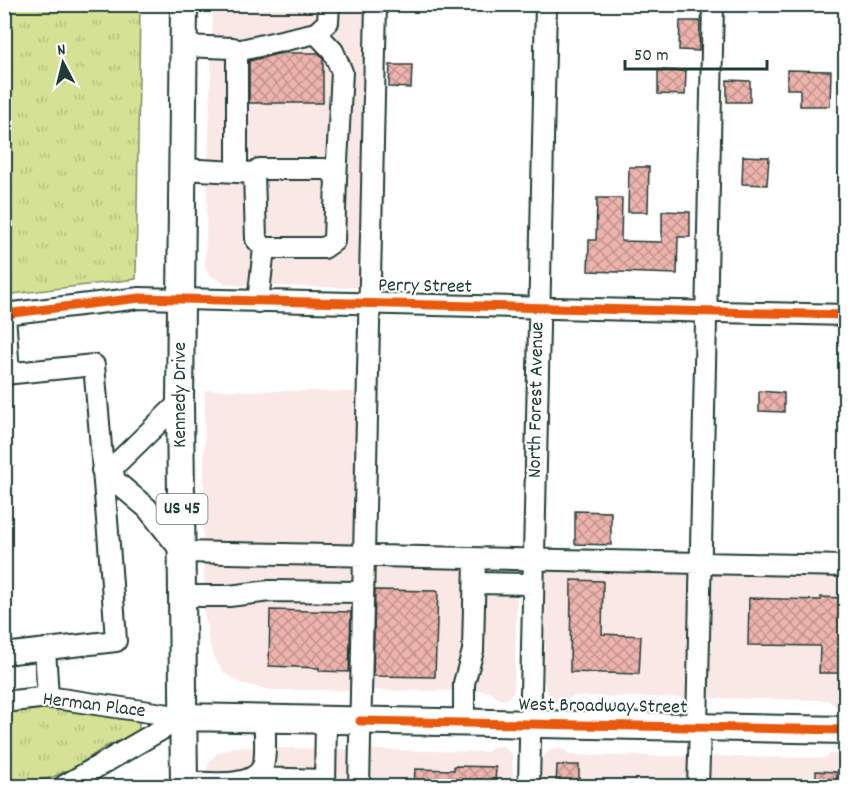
<svg xmlns="http://www.w3.org/2000/svg" width="850" height="791" font-family="Dekko,sans-serif">
	<defs>
		<pattern id="park-tufts" width="24" height="20" patternUnits="userSpaceOnUse" patternTransform="scale(1.5)"><rect width="24" height="20" fill="#d5e194"/><path d="M3 7l-1-3M5 7V3M7 7l1-3M15 17l-1-3M17 17v-4M19 17l1-3" fill="none" stroke="#b6c280"/></pattern>
		<pattern id="building-cross-hatch" width="8" height="8" patternUnits="userSpaceOnUse" patternTransform="scale(1.5)"><rect width="8" height="8" fill="#eeb3ad"/><path d="M0 0l8 8M0 8l8-8" fill="none" stroke="#c0938e"/></pattern>
	</defs>
	<rect width="100%" height="100%" fill="#fff"/>
	<filter id="ink" filterUnits="userSpaceOnUse"><feTurbulence type="fractalNoise" baseFrequency=".0167" numOctaves="2"/><feDisplacementMap in="SourceGraphic" scale="12" xChannelSelector="R" yChannelSelector="G"/><feConvolveMatrix kernelMatrix="1 2 1 2 8 2 1 2 1" color-interpolation-filters="sRGB"/></filter>
	<g filter="url(#ink)">
		<path fill="#fae8e6" d="M213 5H382L375 288 239 285 226 284 208 274 205 265Z
			M205 390 372 392 370 549 203 547Z
			M204 559 518 565 514 691 507 699 502 700 494 696 491 691 271 690 240 683 224 673 214 657 209 642 204 611Z
			M546 565 845 572V707H836L828 700 572 696 562 703 550 700 544 682Z
			M497 746H503L512 755 514 786H205V774L209 763 216 754 233 747 487 752 491 748Z
			M559 749 565 750 569 755 825 758 830 754H842L845 755V786H541L542 761 545 754 551 750Z"/>
		<path fill="url(#park-tufts)" stroke="#7a8f64" stroke-width="1.5" d="M4 5H140L136 279 5 295Z
			M43 709 123 714 139 722V732L105 747 75 767 53 777 34 782 5 786 4 712Z"/>
		<path fill="url(#building-cross-hatch)" stroke="#1f3d34" stroke-width="1.5" d="M680 21H700L699 51 679 50Z
			M282 53H319L323 58V103H249V61Z
			M390 65H412L411 88 389 87Z
			M658 70 686 71 685 95 658 94Z
			M787 70 831 71 830 106H800V89H787Z
			M727 80 750 81V102H727Z
			M743 156 769 157 767 185 742 184Z
			M629 167H649L648 212H628Z
			M597 198H622L621 241 662 242V211L690 212V237H678L677 274 588 271 589 240H596Z
			M759 391 784 393V412L759 411Z
			M575 511 611 512V545L575 544Z
			M571 580 603 581 602 634 641 636 639 674 570 672Z
			M375 590 438 591 435 677 373 676Z
			M821 597 843 598 840 673H819L820 646 748 645 749 598 821 600Z
			M270 610 351 612 349 672 319 671V668L269 666Z
			M557 765H579V786H556Z
			M454 766 496 767 495 786H414L415 769 454 770Z
			M816 771 837 772V786H816Z"/>
		<g fill="none" stroke-linecap="round" stroke-linejoin="round">
			<g stroke="#1f3d34" stroke-width="24">
				<path id="minor" d="M316 33 333 51 342 72 336 179
					M183 46 233 48 237 51V172
					M237 51 316 33 328 22 329 4
					M182 169 254 173 259 169H324L331 171 336 179 334 241 324 248H264L256 239 254 173
					M258 302 264 248
					M4 314 140 298 846 315
					M5 314 9 374
					M4 374 94 365C102 457 110 549 116 641L4 654
					M112 468 115 481 147 508 182 552 846 566
					M102 470 112 468 180 402
					M475 583 533 584
					M183 596H229L270 591 363 592
					M45 649 48 697
					M4 702 48 697 183 717
					M464 722V683L473 651 475 559
					M697 727 713 4
					M255 778 325 780
					M184 782C205 782 253 790 263 766 267 756 264 731 265 719
					M64 786 183 717
					M325 786 326 720
					M359 786 376 4
					M529 786 546 4
					M698 786 700 727"/>
			</g>
			<g stroke="#1f3d34" stroke-width="30">
				<path id="major" d="M183 717 846 730
					M184 786 180 402 184 4"/>
			</g>
			<use href="#minor" stroke="#fff" stroke-width="20"/>
			<use href="#major" stroke="#fff" stroke-width="26"/>
			<g stroke="#fff" stroke-width="13">
				<path id="cycleway" d="M4 314 140 298 846 315
					M360 721 846 730"/>
			</g>
			<use href="#cycleway" stroke="#e8590c" stroke-width="9"/>
		</g>
	</g>
	<g text-anchor="middle" dominant-baseline="central" stroke-width="4.5" stroke-linejoin="round" paint-order="stroke">
		<rect fill="#fff" stroke="#627771" stroke-width="1.5" x="156.5" y="494" width="51" height="30" rx="4.5"/>
		<g font-size="18" font-weight="bold" fill="#1f3d34">
			<text x="182" y="509">US 45</text>
		</g>
		<g font-size="20" fill="#1f3d34" stroke="#fff">
			<text transform="translate(425 287) rotate(1)">Perry Street</text>
			<text transform="translate(181 395) rotate(-90)">Kennedy Drive</text>
			<text transform="translate(537 400) rotate(-89)">North Forest Avenue</text>
			<text transform="translate(94 706) rotate(7)">Herman Place</text>
			<text transform="translate(603 707) rotate(1)">West Broadway Street</text>
		</g>
	</g>
	<rect width="850" height="791" fill="none" stroke="#fff" stroke-width="24"/>
	<rect x="12" y="12" width="826" height="767" fill="none" stroke="#1f3d34" stroke-width="2" filter="url(#ink)"/>
	<g transform="translate(63 63) rotate(353)" stroke="#ffffff" stroke-width="4.5" paint-order="stroke">
	<path d="M0-4.5L10 22L0 15L-10 22Z" fill="#1f3d34"/>
	<text y="-9" font-size="16" font-weight="bold" text-anchor="middle" fill="#1f3d34">N</text>
	</g>
	<path d="M625 60v9h142v-9" fill="none" stroke="#1f3d34" stroke-width="3"/>
	<text x="634" y="60" font-size="18" fill="#1f3d34" stroke="#ffffff" stroke-width="4.5" paint-order="stroke">50 m</text>
</svg>
